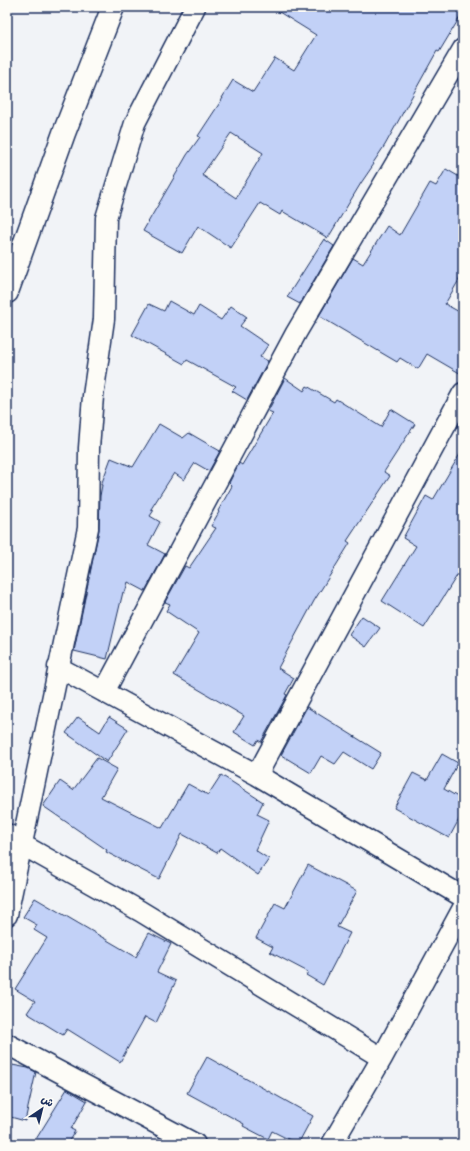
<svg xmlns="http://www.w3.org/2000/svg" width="470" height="1151" font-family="'Architects Daughter','Playpen Sans Arabic',sans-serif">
	<rect width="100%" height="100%" fill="#f1f3f7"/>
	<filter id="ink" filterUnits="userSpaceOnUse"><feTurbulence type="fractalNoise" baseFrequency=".025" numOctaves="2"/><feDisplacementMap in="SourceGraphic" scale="8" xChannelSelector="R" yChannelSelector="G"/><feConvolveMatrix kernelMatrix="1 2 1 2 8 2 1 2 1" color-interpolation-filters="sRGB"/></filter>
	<g filter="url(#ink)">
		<path fill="#c2d1f7" stroke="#1b2f5e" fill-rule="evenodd" d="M271 7H463V12L439 52 437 51 385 145 373 163 374 164 361 183 328 238 282 211 280 215 260 203 231 248 198 226 182 253 143 231 187 155 200 137 198 136 223 98H222L233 80 253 92 275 58 294 70 316 35ZM231 133 263 153 236 198 202 175Z
			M446 169 463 179V273L445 304 463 314V375L427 354 418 369 400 358 397 362 319 316 353 258 363 264 387 226 400 235 430 183 436 186Z
			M324 239 334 246 300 304 287 297Z
			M169 301 194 315 199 306 221 320 231 306 247 317 240 326 268 345 260 357 268 361 247 400 232 391 236 387 187 360 184 364 132 335 149 304 164 311Z
			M285 378 304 391 307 386 334 402 336 399 381 427 391 409 415 424 384 472 390 476 347 541 350 543 314 601 278 668 294 678 285 694 287 695 261 742 258 740 255 745 234 732 244 716 174 675 199 633 166 611 170 604 165 602 185 566 189 568 216 528 211 526 219 512 218 511 232 486 229 483 239 463 242 465 273 413 268 411Z
			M159 424 183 438 189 433 220 451 209 471 195 463 184 480 174 473 151 509 154 510 150 516 160 522 148 545 165 554 145 591 128 582 125 593 123 592 107 659 74 651 99 530 100 496 102 485H101L111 458 133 467Z
			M463 449V566L424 628 382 601 416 546 403 538 426 496 433 500Z
			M362 616 380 628 366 647 349 635Z
			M307 707 381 753 371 769 344 752 335 764 321 756 311 773 281 755Z
			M78 717 100 732 109 717 128 729 107 762 66 733Z
			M442 754 458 763 444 789 463 800V812L449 838 394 808 413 773 427 780Z
			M97 758 117 769 101 797 162 828 188 784 208 795 221 775 263 802 257 814 269 820 255 850 269 859 258 875 220 848 217 853 182 834 159 879 106 852 107 850 43 806 60 781 73 790Z
			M308 865 357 891 337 927 350 933 323 985 306 975 308 972 270 952 273 947 256 938 275 903 285 908Z
			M35 898 136 957 149 933 171 944 157 972 176 981 156 1023 145 1017 120 1062 67 1029 63 1035 27 1013 35 1001 15 989 47 938 34 930 37 925 23 917Z
			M207 1057 313 1116 298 1144 272 1131 268 1139 243 1126 244 1124 187 1093Z
			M7 1064 28 1068 36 1072 25 1121 7 1116Z
			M67 1089 87 1101 71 1129 75 1131 67 1144H33Z"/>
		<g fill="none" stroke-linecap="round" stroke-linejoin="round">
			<g stroke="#1b2f5e" stroke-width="23">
				<path id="minor" d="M58 667 257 775 463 897
					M104 692 296 333 463 49
					M257 775 463 393
					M7 834 21 844 140 911 382 1058
					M7 915 88 528 89 448 93 396 104 319 106 218 135 123 195 7
					M7 1044 195 1144
					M332 1144 382 1058 463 908"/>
			</g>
			<g stroke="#1b2f5e" stroke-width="25">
				<path id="secondary" d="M7 292 64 133 113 7"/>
			</g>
			<use href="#minor" stroke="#fdfcf7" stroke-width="20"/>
			<use href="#secondary" stroke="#fdfcf7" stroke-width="22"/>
		</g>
	</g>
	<rect width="470" height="1151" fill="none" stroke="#fdfcf7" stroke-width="24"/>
	<rect x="12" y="12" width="446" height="1127" fill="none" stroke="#1b2f5e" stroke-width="1.5" filter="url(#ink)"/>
	<g transform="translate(42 1109) rotate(35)" stroke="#fdfcf7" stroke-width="3" paint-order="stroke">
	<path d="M0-3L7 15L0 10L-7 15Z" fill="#1b2f5e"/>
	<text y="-6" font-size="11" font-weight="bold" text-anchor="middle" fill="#1b2f5e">ش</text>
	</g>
</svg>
